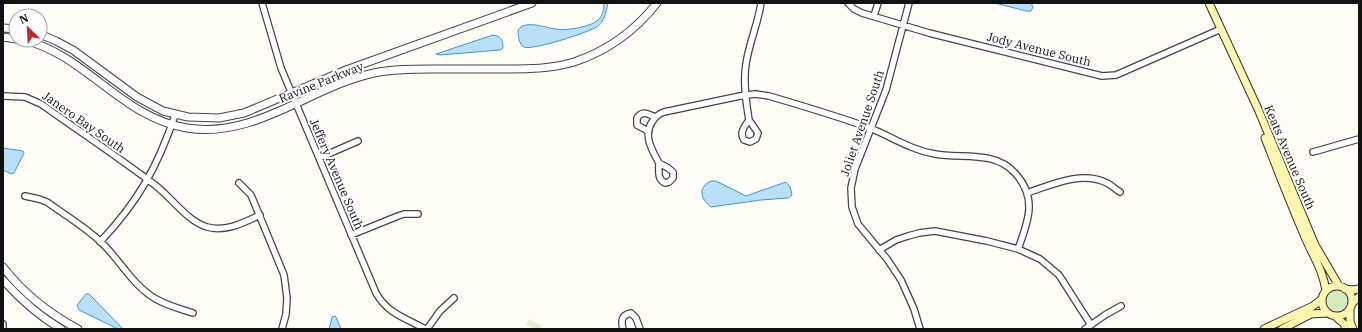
<svg xmlns="http://www.w3.org/2000/svg" width="1362" height="332" font-family="'IBM Plex Serif',serif">
	<rect width="100%" height="100%" fill="#fffdf5"/>
	<path fill="#d5ebbd" d="M1327 301a10 10 0 1 1 20 0a10 10 0 1 1-20 0Z"/>
	<path fill="#e6f2cf" d="M529 319 542 326 540 329H534L526 325Z"/>
	<path fill="#b9e0f7" stroke="#3f96cf" d="M604 3H608C606 11 605 20 598 26 591 32 531 51 524 47 519 45 518 35 518 30L522 26C534 22 545 28 556 29 566 31 591 27 598 20 603 16 604 9 604 3Z
		M995 3H1031L1033 7 1031 11H1026Z
		M493 35C501 36 503 40 503 48L500 50 440 55 436 54Z
		M3 148 23 151 24 153 14 173 11 174 3 170Z
		M711 181H716L746 196 786 182 790 187 792 195 788 198 761 200 711 207C700 199 698 187 711 181Z
		M86 294H89L91 296 123 329H118L79 310 77 305Z
		M335 316 336 317 341 329H329L332 317Z"/>
	<g fill="none" stroke-linecap="round" stroke-linejoin="round">
		<g stroke="#444" stroke-width="8">
			<path id="minor" d="M262 3 281 68 376 293C388 314 404 317 425 329
				M848 3 854 9 862 13 929 33 1102 76 1116 75 1221 29
				M909 3 886 90 855 169 851 188 852 207 858 224 887 259 901 280 914 309 920 329
				M874 16 878 3
				M3 96 25 97 41 104C79 131 118 157 155 185 173 199 186 220 207 227 226 232 243 223 260 215
				M749 120C746 102 743 82 746 64 749 43 758 24 761 3
				M749 120 758 133 756 139 750 142 744 140C739 132 745 126 749 120Z
				M648 131 637 125V118C642 110 648 114 655 117
				M1313 152 1359 139
				M319 158 358 141
				M659 163C652 150 643 136 652 122 655 117 658 114 664 112L740 96 755 94 769 96C803 106 837 116 870 128 892 137 911 150 935 154 962 159 994 150 1015 173 1038 198 1028 222 1018 249
				M659 163 668 168 673 172V178L669 182 665 183C657 179 659 171 659 163Z
				M239 183 251 195 284 275 287 298 286 314 282 329
				M1027 193C1051 185 1082 170 1107 183 1111 185 1115 189 1120 192
				M25 196 39 199 47 202C65 215 85 227 101 242 120 260 133 286 156 299 168 306 181 309 193 313
				M351 235 398 216 404 214H418
				M100 242C138 202 158 166 175 115
				M879 250 896 240 908 236 919 233 935 231 987 241 1018 249 1040 259 1059 275 1091 325
				M3 324V329
				M427 329 440 311 454 298
				M623 329C621 321 621 315 631 313L636 318 640 329
				M1085 329 1105 315 1121 306"/>
		</g>
		<g stroke="#444" stroke-width="9">
			<path id="tertiary" d="M3 28 16 29
				M40 34 56 41 73 50 137 97 163 111 188 117 219 118 244 113 346 70 532 3
				M3 37 16 39
				M24 40C86 55 122 118 187 128 255 139 310 87 374 73 393 69 412 69 432 69 456 69 481 69 505 69 528 69 551 69 574 62 607 51 635 31 657 3
				M3 267C23 293 48 313 78 329
				M3 280C20 299 39 316 61 329"/>
		</g>
		<g stroke="#333" stroke-width="9">
			<path id="secondary" d="M1209 3 1258 109 1315 245 1339 286
				M1265 138C1278 171 1291 205 1305 237 1313 256 1323 270 1326 291
				M1322 301a15 15 0 1 1 30 0a15 15 0 1 1-30 0Z
				M1345 289 1353 290 1359 289
				M1352 303 1359 297
				M1350 309V322L1353 329
				M1335 316 1344 324 1346 329
				M1264 329 1313 306 1322 299
				M1282 329 1311 314 1327 313"/>
		</g>
		<use href="#minor" stroke="#fff" stroke-width="5.5"/>
		<use href="#tertiary" stroke="#fff" stroke-width="7"/>
		<use href="#secondary" stroke="#fff6b0" stroke-width="7"/>
	</g>
	<g text-anchor="middle" dominant-baseline="central" stroke-width="4" stroke-linejoin="round" paint-order="stroke">
		<g font-size="12" fill="#111" stroke="#fff">
			<text transform="translate(1039 49) rotate(14)">Jody Avenue South</text>
			<text transform="translate(321 82) rotate(-22)">Ravine Parkway</text>
			<text transform="translate(84 122) rotate(35)">Janero Bay South</text>
			<text transform="translate(862 123) rotate(-71)">Joliet Avenue South</text>
			<text transform="translate(1290 157) rotate(67)">Keats Avenue South</text>
			<text transform="translate(337 174) rotate(67)">Jeffery Avenue South</text>
		</g>
	</g>
	<rect width="1362" height="332" fill="none" stroke="#111111" stroke-width="8"/>
	<g transform="translate(28 28) rotate(336)"><circle r="19" fill="#ffffff" stroke="#a0a0a0"/>
	<path d="M0-3L7 15L0 10L-7 15Z" fill="#c4262e"/>
	<text y="-6" font-size="11" font-weight="bold" text-anchor="middle" fill="#111111">N</text>
	</g>
</svg>
